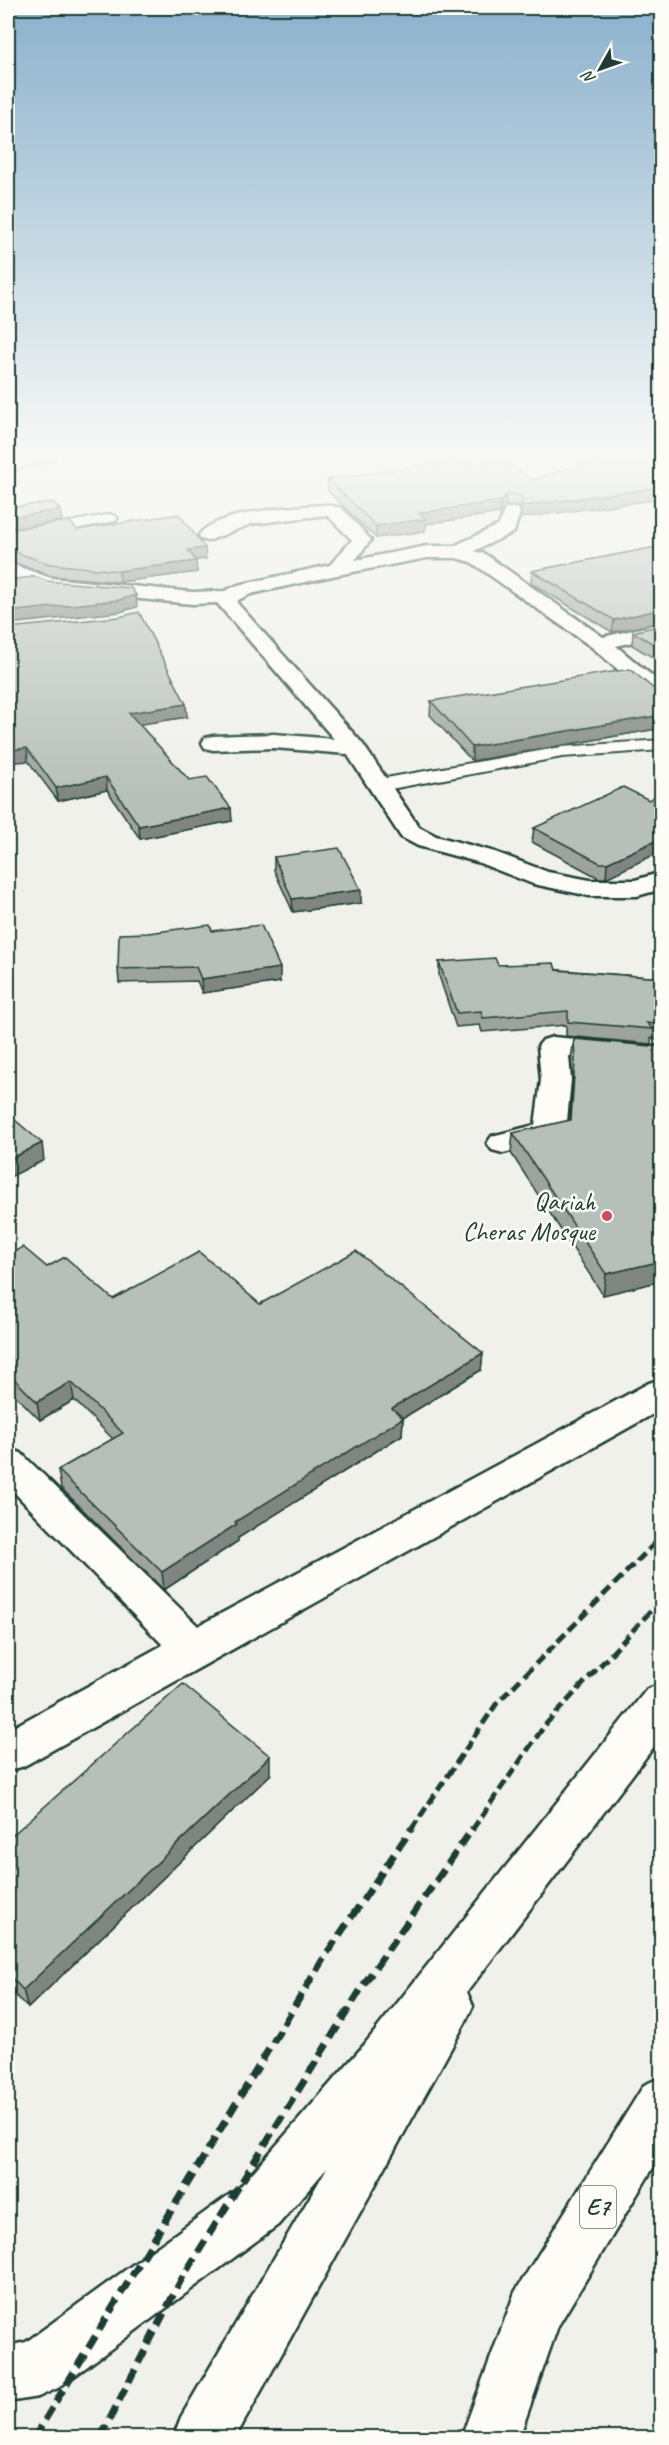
<svg xmlns="http://www.w3.org/2000/svg" width="669" height="2445" font-family="Caveat,sans-serif">
	<rect width="100%" height="100%" fill="#f0f1eb"/>
	<filter id="ink" filterUnits="userSpaceOnUse"><feTurbulence type="fractalNoise" baseFrequency=".0167" numOctaves="2"/><feDisplacementMap in="SourceGraphic" scale="12" xChannelSelector="R" yChannelSelector="G"/><feConvolveMatrix kernelMatrix="1 2 1 2 8 2 1 2 1" color-interpolation-filters="sRGB"/></filter>
	<g filter="url(#ink)">
		<g fill="none" stroke-linecap="round" stroke-linejoin="round">
			<g stroke="#1f3d34" stroke-width="4">
				<path id="service" d="M111 514 118 518 116 521 45 535 8 539V531L45 527Z
					M662 740V750L562 757 380 791 373 789 371 785 373 781 380 779 562 747Z"/>
			</g>
			<g stroke="#1f3d34" stroke-width="5">
				<path id="minor" d="M29 455H55L53 459 8 471V461Z
					M327 505 342 508 371 540 355 560 427 546H454L499 525 505 508H517L520 512 514 532 474 551 485 554 603 637 662 623V635L616 646 662 684V702L654 701 593 648 471 562 456 558H427L337 575 251 594 238 600 237 603 362 743 419 827 436 836 495 852 548 872 590 880H635L662 872V889L637 896H590L533 884 477 862 418 846 401 837 347 754 274 748 213 750 205 748 202 743 205 738 213 736 274 734 334 739 217 603 192 604 48 590 8 575V563L51 578 192 592 225 591 238 585 330 565 352 540 327 515 251 524 208 541 201 539 199 535C215 511 299 506 327 505Z
					M553 1037 662 1047V1065L569 1056 571 1080 566 1131 561 1138 503 1153 492 1150 487 1143 492 1136 535 1125 541 1080 538 1046 543 1040Z
					M662 1379V1409L24 1766 8 1771V1730L163 1645 8 1486V1449L21 1453 198 1626 649 1383Z"/>
			</g>
			<g stroke="#1f3d34" stroke-width="5">
				<path id="motorway" d="M662 1684V1736L467 1992 473 2006 465 2023 235 2438H173L181 2417 327 2168 278 2225 58 2388 38 2397 8 2402V2346L26 2342 240 2187 364 2045 647 1689Z
					M662 2077V2153L558 2326 519 2438H461L515 2292 644 2085Z"/>
			</g>
			<use href="#service" fill="#fdfcf7" fill-rule="evenodd"/>
			<use href="#minor" fill="#fdfcf7" fill-rule="evenodd"/>
			<use href="#motorway" fill="#fdfcf7" fill-rule="evenodd"/>
			<path stroke="#1f3d34" stroke-width="5" stroke-dasharray="11 5" stroke-linecap="butt" d="M411 1830 497 1703 662 1536
				M472 1830 545 1725 662 1599"/>
			<path stroke="#1f3d34" stroke-width="7" stroke-dasharray="14 7" stroke-linecap="butt" d="M34 2438 325 1956 412 1828
				M100 2438 181 2280 366 1981 473 1828"/>
		</g>
		<path fill="#9da49e" stroke="#1f3d34" stroke-width="1.5" d="M470 464 532 480 521 518V511L519 507 505 506 500 516 499 513 426 524 425 531 376 538 328 491V479Z
			M8 508 60 510 62 521 8 529V530H77L206 559 195 560 197 572 120 582 51 576 16 563 8 552Z
			M662 546V622L612 632 531 583 532 571Z
			M662 625V663L632 645 633 632Z
			M8 628 187 717 139 724 189 780 232 821 140 839 107 790 58 801 28 761Z
			M659 664H662V681L658 677Z
			M654 689 662 690V728L472 761 430 715 431 701Z
			M649 800 606 878H599L532 842 534 828Z
			M274 857 361 903 293 912 274 870Z
			M212 931 280 982 202 993 197 981 119 983 118 969Z
			M439 962 498 965 662 978V1040L651 1038V1044L566 1036V1025L482 1032 480 1025 456 1027 439 976Z
			M574 1039 662 1047V1281L603 1295 511 1153 513 1133 570 1120 573 1080 571 1059Z
			M8 1255 47 1267 113 1299 260 1304 483 1353 481 1370 403 1418 402 1435 238 1538V1541L164 1590 61 1488 58 1470 113 1439 74 1400 40 1420 8 1388Z
			M270 1775 28 2008 8 1988V1839Z"/>
		<path fill="#7f8681" stroke="#1f3d34" stroke-width="1.5" d="M662 487V499L521 518V506Z
			M506 494 505 506 500 516V504Z
			M500 501 499 513 426 524 425 531 376 538V526L419 513Z
			M60 510 62 521 8 529V530V518Z
			M205 548 206 559 188 561V550Z
			M196 561 197 572 120 582 119 571Z
			M136 595 137 607 120 612 8 624V626V612Z
			M662 609V622L612 632 614 620Z
			M186 704 187 717 130 726 129 713Z
			M662 715V728L472 761V747Z
			M27 748 28 761 8 763V750Z
			M106 777 107 790 58 801 56 788Z
			M231 808 232 821 140 839 139 826Z
			M662 838V851L606 878 607 863Z
			M361 890V903L293 912 292 899Z
			M280 968V982L202 993 201 979Z
			M42 1143 44 1160 8 1178V1160Z
			M662 1261V1281L603 1295 606 1274Z
			M483 1353 481 1370 403 1418 402 1435 238 1538V1541L164 1590 162 1572 235 1522 392 1408Z
			M71 1382 74 1400 40 1420 37 1402Z
			M270 1756V1775L28 2008 23 1990Z"/>
		<path fill="#b6bfb8" stroke="#1f3d34" stroke-width="1.5" d="M607 455H662V487L521 506 523 501 520 495 506 494 500 504V501L419 513 426 519 376 526 328 479 464 460 470 464 501 459 532 480Z
			M53 502 60 510 8 518V508Z
			M179 514 205 548 188 550 196 561 119 571 50 564 14 552 8 543V530L69 521 77 530Z
			M662 546V609L614 620 532 571Z
			M31 575 47 581 131 588 136 595 119 600 8 612V580L33 577Z
			M139 612 186 704 129 713 189 780 207 777 231 808 139 826 106 777 56 788 27 748 8 750V628L119 617Z
			M662 625V649L633 632Z
			M630 669 654 689 662 690V715L472 747 431 701Z
			M623 787 649 800 662 792V838L607 863H600L534 828Z
			M339 848 361 890 292 899 274 857Z
			M210 925 212 931 261 925 280 968 201 979 196 967 118 969 119 934 148 933Z
			M495 958 498 965 554 963 556 970 662 978V1025L647 1023 653 1029 568 1022V1011L483 1018 481 1011 457 1013 439 962Z
			M574 1039 662 1047V1261L606 1274 513 1133 571 1120 575 1060Z
			M8 1114 42 1143 8 1160Z
			M23 1247 47 1267 65 1257 113 1299 199 1252 260 1304 356 1251 483 1353 392 1408 403 1418 235 1522 237 1524 162 1572 58 1470 123 1433 71 1382 37 1402 8 1373V1255Z
			M183 1684 270 1756 23 1990 8 1974V1839Z"/>
	</g>
	<linearGradient id="sky" x2="0" y2="1"><stop stop-color="#8bb1cd"/><stop offset="0.57" stop-color="#f8f9f6"/><stop offset="1" stop-color="#f8f9f6" stop-opacity="0"/></linearGradient>
	<rect width="669" height="797" fill="url(#sky)"/>
	<circle fill="#d1495b" stroke="#fdfcf7" stroke-width="2" cx="607" cy="1216" r="6"/>
	<g text-anchor="middle" dominant-baseline="central" stroke-width="5" stroke-linejoin="round" paint-order="stroke">
		<rect fill="#fdfcf7" stroke="#62766e" stroke-width="1.5" x="580" y="2186" width="36" height="42" rx="4.5"/>
		<g font-size="24" font-weight="bold" fill="#1f3d34">
			<text x="598" y="2207">E7</text>
		</g>
		<g font-size="26" fill="#1f3d34" stroke="#fdfcf7" text-anchor="end">
			<text x="595" y="1201">Qariah<tspan x="595" dy="30">Cheras Mosque</tspan></text>
		</g>
	</g>
	<rect width="669" height="2445" fill="none" stroke="#fdfcf7" stroke-width="30"/>
	<rect x="15" y="15" width="639" height="2415" fill="none" stroke="#1f3d34" stroke-width="2" filter="url(#ink)"/>
	<g transform="translate(600 69) rotate(230)" stroke="#fdfcf7" stroke-width="4.5" paint-order="stroke">
	<path d="M0-4.5L10 22L0 15L-10 22Z" fill="#1f3d34"/>
	<text y="-9" font-size="16" font-weight="bold" text-anchor="middle" fill="#1f3d34">N</text>
	</g>
</svg>
